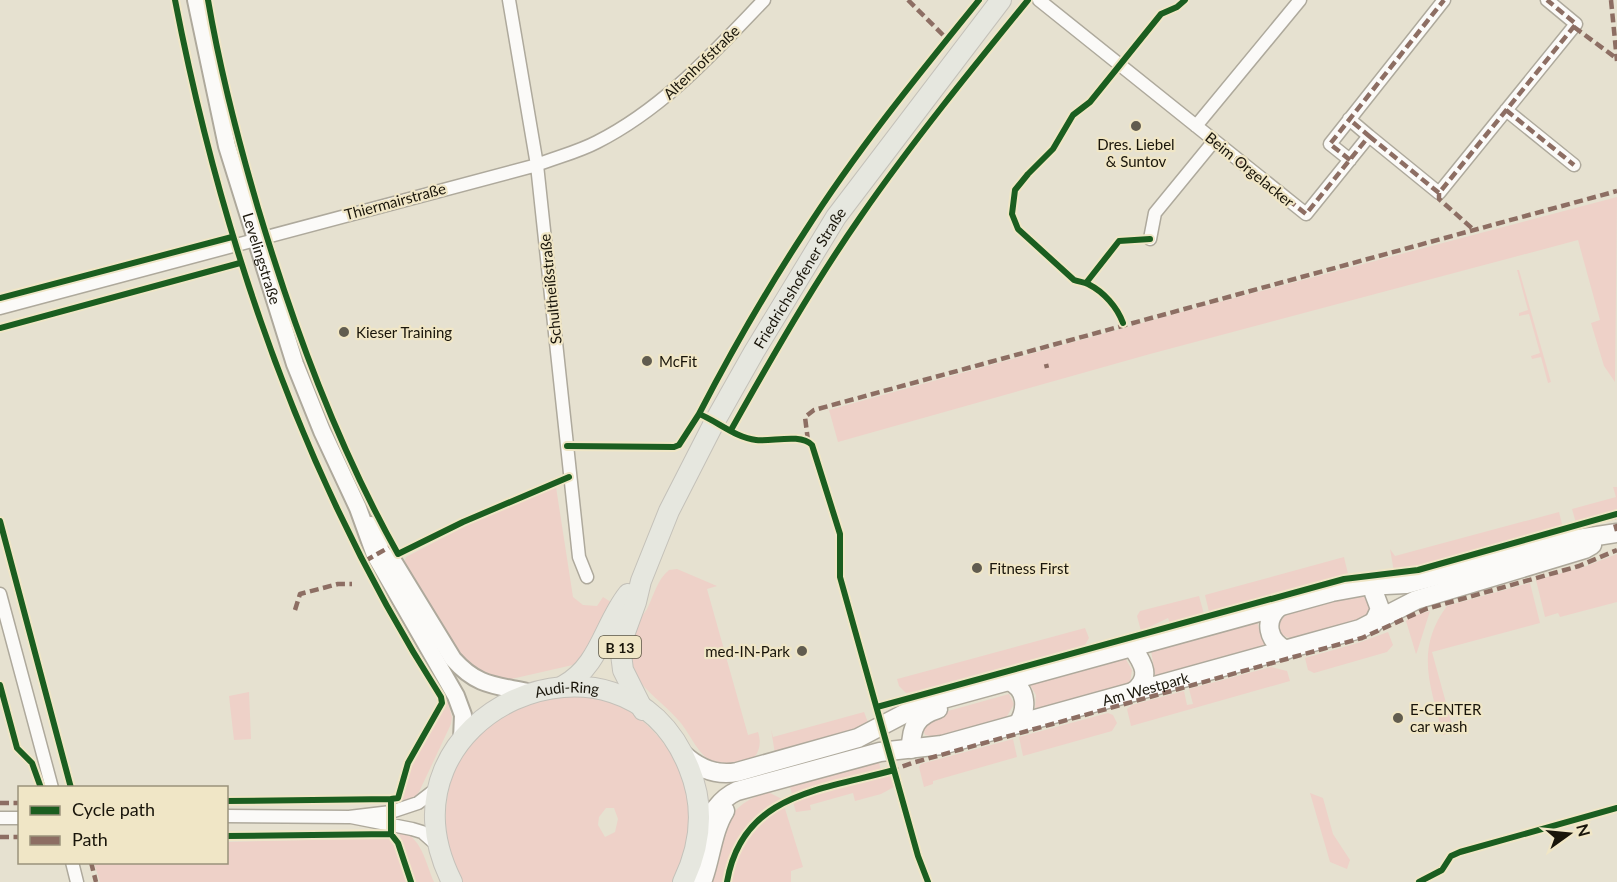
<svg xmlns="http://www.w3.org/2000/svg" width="1617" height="882" font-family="Lato,sans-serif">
	<rect width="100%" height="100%" fill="#e6e1d0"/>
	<path fill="#eed1c8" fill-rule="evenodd" d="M1617 197 1615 382 1604 366 1591 323 1600 320 1578 240 1150 354 838 442 829 410 1193 309Z
		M1517 270H1519L1551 382 1548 383 1541 357 1532 359 1531 356 1540 353 1529 314 1519 316V313L1528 310Z
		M556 487 573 597 583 605 597 606 603 597 614 604 590 650 577 664 502 681 466 668 403 566 406 557 475 521Z
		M1613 487H1617V511L1576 523 1572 509 1616 497Z
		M1559 512 1563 528 1423 567 1394 572 1390 549 1395 556Z
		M1617 554V602L1560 617 1558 613 1545 617 1536 580 1584 567Z
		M1344 557 1348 574 1209 612 1205 595Z
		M677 569 717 586 707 589 748 735 758 732C767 760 739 772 715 763 698 756 691 735 680 722 654 692 619 679 632 632 635 624 642 617 647 609 654 595 657 580 669 570Z
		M1530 583 1540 623 1432 652 1454 732 1443 735C1431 687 1414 650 1447 606Z
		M1353 594 1365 595 1373 604 1368 619 1294 640 1280 634 1279 623 1287 613Z
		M1199 596 1204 614 1170 623 1168 618 1141 631 1137 616 1140 611Z
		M1430 611 1417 652 1416 654 1406 621 1410 617Z
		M1257 622 1265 647 1158 679 1155 676 1151 650Z
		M1085 628 1089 638 1085 645 912 692 906 693 899 686 897 679 901 678Z
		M1388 632 1393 645 1387 652 1314 673 1308 670 1305 658 1358 643Z
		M1124 656 1132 670 1130 683 1035 709 1036 695 1029 683Z
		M1271 667 1287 671 1290 681 1131 726 1127 709 1132 705 1184 691 1187 705 1193 704 1189 689Z
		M249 692 251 739 234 740 229 696Z
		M446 694 452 717 451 724 419 792 414 798 398 805 414 756 426 734 445 708Z
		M557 694C578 696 601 695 620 706 684 740 709 818 673 882H462C432 826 444 755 496 716 510 707 540 700 557 694ZM606 808H614L618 819 615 832 605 837 598 825 599 817Z
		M1009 694 1014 704 1006 718 935 737 925 735 923 729 930 716Z
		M864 712 869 725 775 754 771 729 773 737Z
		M1108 713 1113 715 1117 723 1112 731 1023 756 1019 737Z
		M1013 739 1017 757 933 781V784L924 787 919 767 921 764Z
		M871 762H879L881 771 792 795 790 786Z
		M890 774 894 787 881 794 855 801 853 793 810 805 811 810 796 812 793 802 796 799Z
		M768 792 782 799 803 867 791 871V882H708C720 839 720 807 768 792Z
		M1310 793 1323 798 1333 834 1350 860 1347 869 1330 862Z
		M398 830C422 836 425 862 434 882H415Z
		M391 838 408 882H100L94 863 226 862 227 842Z"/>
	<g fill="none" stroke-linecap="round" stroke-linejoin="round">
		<g stroke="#aea99c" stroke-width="15">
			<path id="minor" d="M509 0 537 165 579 557 587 577
				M1039 0 1306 214 1369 136 1349 119
				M1506 110 1574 165
				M1196 126 1300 0
				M1369 136 1439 193 1576 24 1547 0
				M1350 160 1330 144 1444 0
				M1150 239 1155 213 1214 141
				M0 308 537 165C557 157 578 152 597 142 664 108 713 53 764 0
				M0 594 52 788
				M226 816 349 817 391 812 418 803 440 786
				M351 817 412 829 422 832 439 847
				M0 818H20
				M72 862 77 882"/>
		</g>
		<g stroke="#aea99c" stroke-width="20">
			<g id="tertiary">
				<path id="s1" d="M196 0 227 146 295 364 322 431 358 508 375 555 456 696 463 715 462 739"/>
				<path d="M371 525 453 659C477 686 494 685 527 692"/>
			</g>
		</g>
		<g stroke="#aea99c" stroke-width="21">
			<g id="secondary">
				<path d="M1279 607C1263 621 1268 641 1286 650"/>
				<path d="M1373 624 1380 609 1374 593"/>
				<path d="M1132 647C1144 664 1152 678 1133 692"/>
				<path d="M1009 681C1028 689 1027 710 1018 724"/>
				<path d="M911 749C911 727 916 716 938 709"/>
				<path d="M683 754C698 768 716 776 737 772L858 738 921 705 1332 592 1365 586 1406 584 1571 540 1617 533"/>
				<path id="s2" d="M698 838C708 820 717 800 737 791L880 752 942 745 1360 629 1416 600 1585 549 1592 545"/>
				<path d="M702 882C711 859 712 832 725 811"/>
			</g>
		</g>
		<g stroke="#c4c1b9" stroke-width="22">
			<g id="primary">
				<path d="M563 686C600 666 604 624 628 594"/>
				<path id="s3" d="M643 710 623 670 620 646 636 602 641 581 669 511 715 421 754 352 836 217 1001 0"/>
				<path id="s4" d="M452 882C367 713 624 603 689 768 705 807 701 845 683 882"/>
			</g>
		</g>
		<use href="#minor" stroke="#fbfaf8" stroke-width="12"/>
		<use href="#tertiary" stroke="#fbfaf8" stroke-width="16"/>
		<use href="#secondary" stroke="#fbfaf8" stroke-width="18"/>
		<use href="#primary" stroke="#e6e7df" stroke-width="20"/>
		<path stroke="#8d6e63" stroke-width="4.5" stroke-dasharray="9 4.5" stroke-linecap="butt" d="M908 0 947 39
			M1611 0 1617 61
			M1574 27 1616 58
			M1506 110 1574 165
			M1369 136 1439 193 1576 24 1547 0
			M1214 141 1306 214 1369 136 1349 119
			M1350 160 1330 144 1444 0
			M1439 193V199L1474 230
			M1046 364 1047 368
			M808 441 805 417 814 410 1617 191
			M1608 517 1613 516 1617 531
			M365 561 393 545
			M295 610 300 594 338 584H352
			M890 771 912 763 1362 638 1426 609 1579 566 1617 550
			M0 803H20
			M0 837H20
			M91 862 96 882"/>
		<g stroke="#f0e6c6" stroke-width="10">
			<path id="cycleway" d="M175 0C223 247 305 484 441 697L442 703 408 763 398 798 391 799V834L398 843 411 882
				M208 0C220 70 238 140 258 208 294 328 337 445 398 554L463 522 569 477
				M1086 283 1119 241 1150 239
				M0 298 232 237
				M1123 323C1117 307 1104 292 1088 284 1084 282 1079 282 1074 280L1018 229 1012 214 1015 190 1028 174 1053 149 1073 115 1090 102 1161 14 1177 7 1185 0
				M0 328 240 263
				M699 414C731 352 766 291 804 233 856 151 918 75 979 0
				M731 430C772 357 813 285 861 216 913 141 970 71 1028 0
				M567 446 674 447 679 445 699 414C717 421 736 438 756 440 772 442 800 433 812 445L840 534V577L918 856 928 882
				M0 521 71 788
				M0 685 17 748 32 763 41 788
				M877 707 1344 579 1418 570 1617 514
				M226 801 391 799
				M226 836 391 834
				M727 882C742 793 822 790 894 770
				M1419 882 1442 870 1451 856 1460 852 1617 808"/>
		</g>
		<use href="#cycleway" stroke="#1b5e20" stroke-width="6"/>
	</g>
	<g fill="#615c4f" stroke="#f0e6c6" stroke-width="2">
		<circle cx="1136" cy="126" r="6"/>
		<circle cx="344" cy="332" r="6"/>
		<circle cx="647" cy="361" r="6"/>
		<circle cx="977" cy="568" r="6"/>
		<circle cx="802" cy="651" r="6"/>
		<circle cx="1398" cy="718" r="6"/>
	</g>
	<g text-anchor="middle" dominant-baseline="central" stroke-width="4.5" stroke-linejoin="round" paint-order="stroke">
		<rect fill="#f0e6c6" stroke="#5a5442" stroke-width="1.5" x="599" y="636" width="42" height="22" rx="4.5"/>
		<g font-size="14" font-weight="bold" fill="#19150a">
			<text x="620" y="647">B 13</text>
		</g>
		<g font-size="15" fill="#19150a" stroke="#f0e6c6">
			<text transform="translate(701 62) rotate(-44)">Altenhofstraße</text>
			<text transform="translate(1250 169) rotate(39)">Beim Orgelacker</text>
			<text transform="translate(395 201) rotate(-15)">Thiermairstraße</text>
			<text stroke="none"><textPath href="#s1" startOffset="267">Levelingstraße</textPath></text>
			<text stroke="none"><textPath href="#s3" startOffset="480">Friedrichshofener Straße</textPath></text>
			<text transform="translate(550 289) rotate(-96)">Schultheißstraße</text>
			<text stroke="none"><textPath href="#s2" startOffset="484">Am Westpark</textPath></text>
			<text stroke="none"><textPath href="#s4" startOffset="272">Audi-Ring</textPath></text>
		</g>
		<g font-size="15" fill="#19150a" stroke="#f0e6c6" text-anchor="start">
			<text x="1136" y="144" text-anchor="middle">Dres. Liebel<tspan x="1136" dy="17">&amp; Suntov</tspan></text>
			<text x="356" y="332">Kieser Training</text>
			<text x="659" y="361">McFit</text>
			<text x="989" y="568">Fitness First</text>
			<text x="790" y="651" text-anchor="end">med-IN-Park</text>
			<text x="1410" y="709">E-CENTER<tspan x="1410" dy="17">car wash</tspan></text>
		</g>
	</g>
	<rect x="18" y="786" width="210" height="78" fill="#f0e6c6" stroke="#9a927b" stroke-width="1.5"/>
	<rect x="30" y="806" width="30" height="9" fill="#1b5e20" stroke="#9a927b" stroke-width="1.5"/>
	<text x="72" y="816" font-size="18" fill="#19150a">Cycle path</text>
	<rect x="30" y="836" width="30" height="9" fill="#8d6e63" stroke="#9a927b" stroke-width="1.5"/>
	<text x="72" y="846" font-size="18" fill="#19150a">Path</text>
	<g transform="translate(1569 834) rotate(75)" stroke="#f0e6c6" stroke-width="4.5" paint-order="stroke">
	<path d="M0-4.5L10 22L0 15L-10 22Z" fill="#19150a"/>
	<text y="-9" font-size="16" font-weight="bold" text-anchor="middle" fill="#19150a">N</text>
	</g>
</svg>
